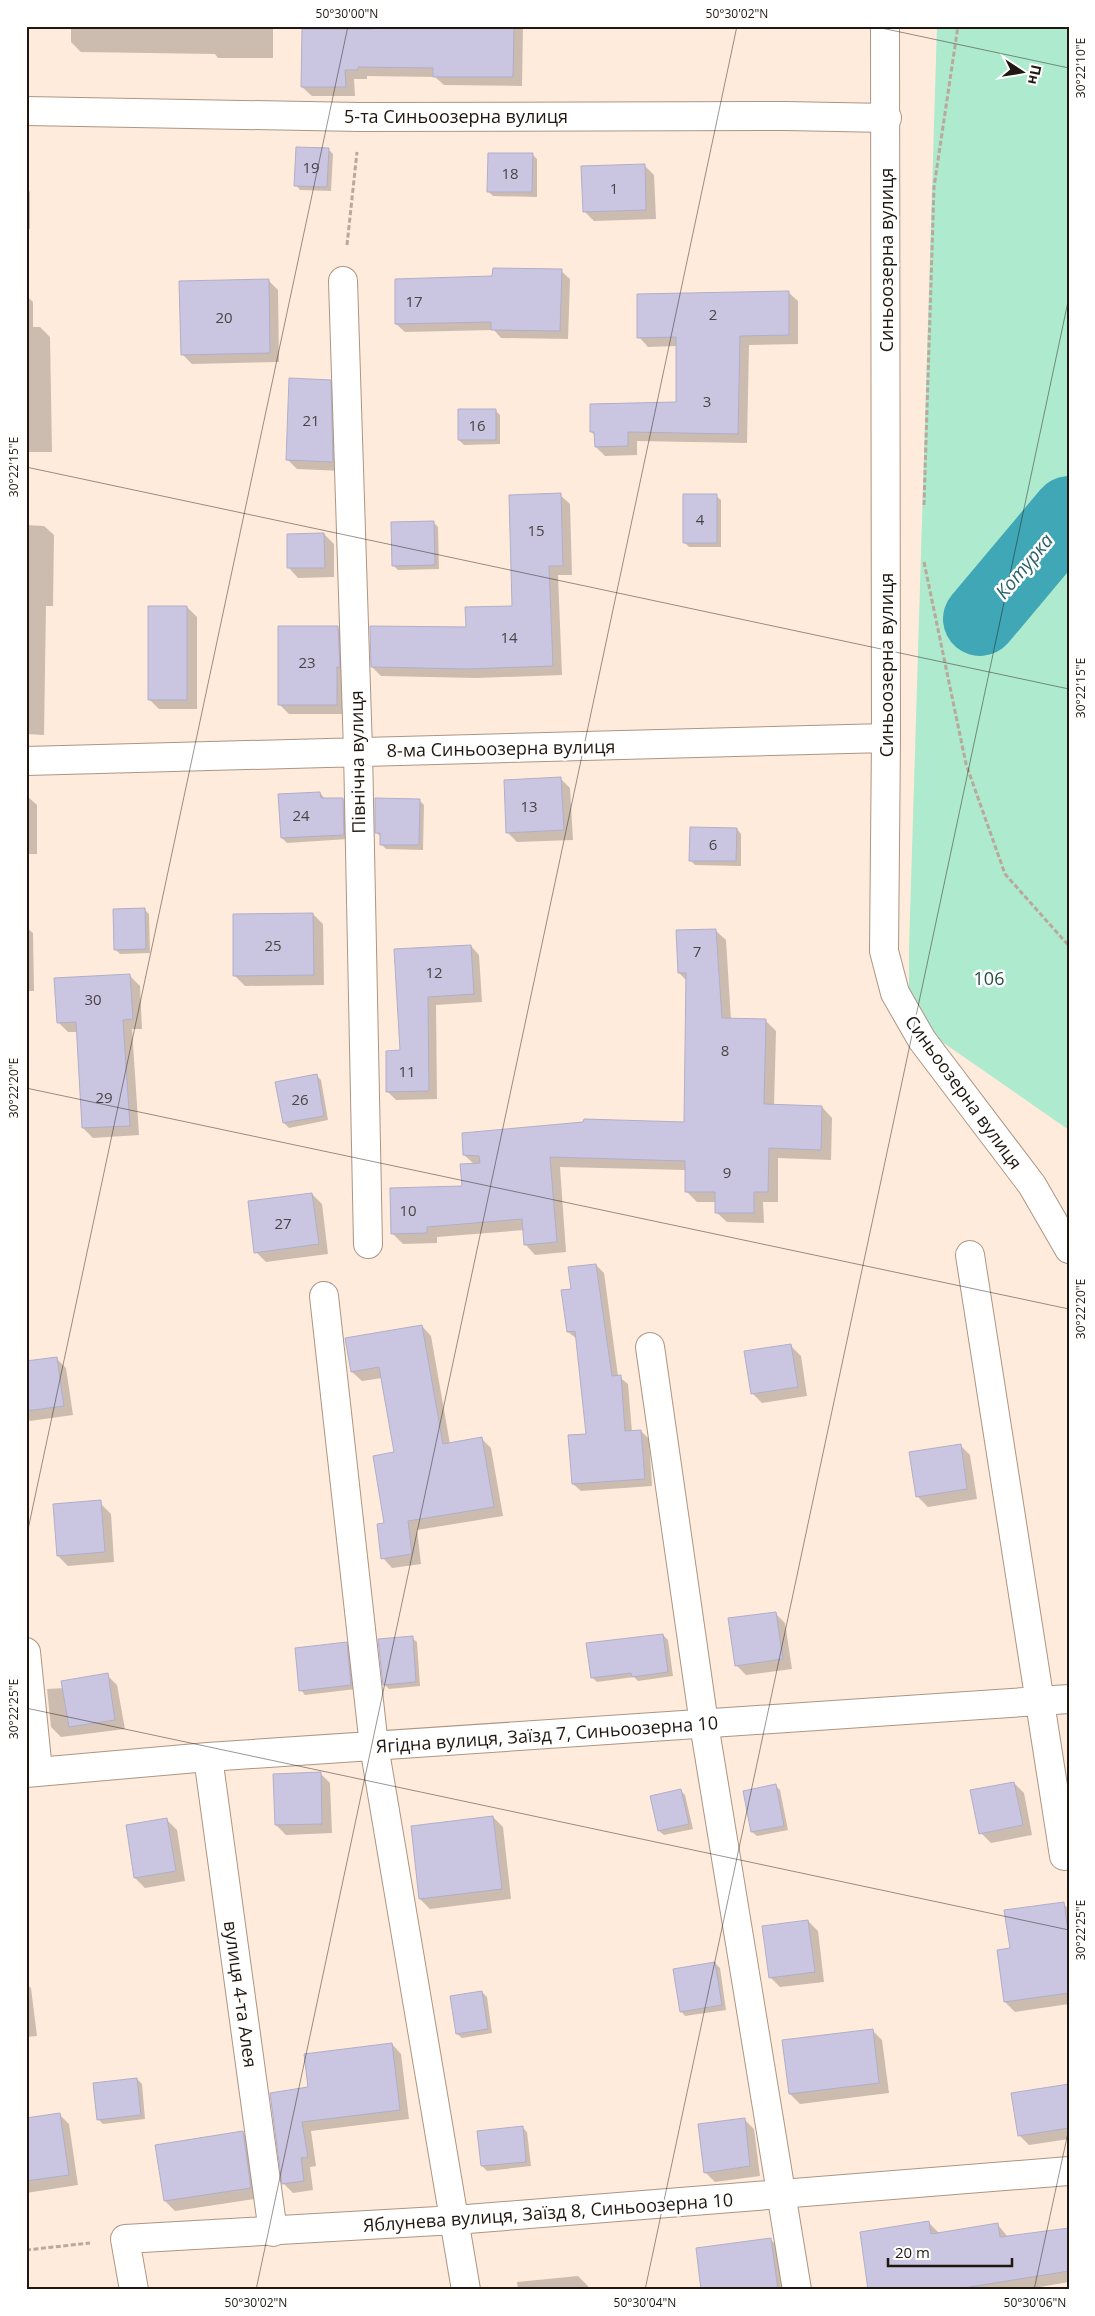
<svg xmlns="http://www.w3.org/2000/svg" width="1095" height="2316" font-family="'Open Sans',sans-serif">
	<rect width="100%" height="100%" fill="#ffebdb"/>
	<path fill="#aeeacd" d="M937 26H1069V1130L909 1019V949Z"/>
	<path fill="#0003" d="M71 26H273V58H218L215 54 81 52 71 42Z
		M435 26H523L522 86 444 85 435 77 367 76V79H354L355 96H312L302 87Z
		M328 149 333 154 331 191 300 190 296 185Z
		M533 155 537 159V197L493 196 488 191Z
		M644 165 654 175 656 219 594 221 584 211Z
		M26 188 30 192V229H26Z
		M561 271 570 279 568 339 501 338 494 330 405 332 396 324 494 278Z
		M268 280 278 290 279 362 192 364 182 354Z
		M788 292 798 301V344L749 345 747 443 637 441V455L605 456 596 447 595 436 591 431 677 403V346L648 347 639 337Z
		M26 295 33 302V327H40L50 337 52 452H26Z
		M330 381 340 391 343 471 297 469 287 459Z
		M495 410 500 415V444L464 445 459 440Z
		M560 495 570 504 572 575H558L562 675 477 678 381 676 372 667 467 628 513 607Z
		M716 496 721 500V547H689L684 542Z
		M433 522 438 527 439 569 398 570 393 565Z
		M26 525 44 526 54 535 53 606H46L44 735 26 734Z
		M324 534 334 544V577L298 578 289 568Z
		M187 607 197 617V709H159L149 699Z
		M338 628 348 638 346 714H289L279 704Z
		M560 778 570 788 573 840 517 842 507 832Z
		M320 793 325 799H343L348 804V839L287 843 282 838Z
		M26 795 37 805V854H26Z
		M419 800 424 805 423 850 386 849 381 844V837L377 833Z
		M737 829 741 834V866L695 865 690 860Z
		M144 909 149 914 150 953 120 954 115 949Z
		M313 914 323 924 324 985 245 986 235 976Z
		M26 927 33 933 34 991H26Z
		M715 930 726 940 731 1020H765L776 1031 774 1106 822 1107 832 1118 831 1160 778 1158V1202H763L764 1223 727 1222 716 1212V1202H697L686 1191V1170L560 1167 566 1252 535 1255 525 1244 524 1230 437 1237V1243L403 1244 392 1233 464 1187 474 1164 464 1155 685 1123 687 981 679 973Z
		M471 946 479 955 482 1002 436 1005 437 1099 396 1100 387 1091 401 1052 395 950Z
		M130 976 140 986 142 1029H132L139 1135 93 1138 83 1128 78 1032H68L58 1022Z
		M317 1076 321 1080 328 1120 289 1128 284 1123Z
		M312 1194 322 1204 328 1254 266 1262 256 1252Z
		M596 1265 604 1273 618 1376 628 1384 632 1432 641 1431 649 1439 652 1486 581 1491 573 1484 587 1435 577 1339 568 1332 572 1290Z
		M422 1326 431 1336 450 1444 482 1439 491 1448 503 1516 417 1530 421 1564 392 1568 383 1558 385 1524 395 1453 382 1378 362 1381 352 1372 346 1339Z
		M791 1346 801 1356 807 1396 762 1403 752 1393Z
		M56 1358 66 1368 73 1415 30 1421 26 1417V1362Z
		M960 1445 970 1455 977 1499 928 1507 918 1497Z
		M101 1504 111 1514 114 1562 68 1566 58 1556Z
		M775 1613 785 1623 792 1669 746 1675 736 1665Z
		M663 1635 668 1640 673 1676 638 1681 634 1677 597 1682 592 1677Z
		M412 1638 417 1642 420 1686 389 1689 384 1684Z
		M346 1643 351 1648 356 1689 305 1695 301 1690Z
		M107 1675 117 1685 125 1729 61 1737 51 1727 47 1689 64 1688Z
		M320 1773 330 1783 332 1833 286 1835 276 1825Z
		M1014 1783 1024 1793 1032 1835 991 1843 981 1833Z
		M775 1785 780 1790 788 1830 757 1836 752 1832Z
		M680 1790 685 1795 693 1829 664 1835 659 1831Z
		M493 1817 503 1827 511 1899 430 1909 420 1899 412 1827Z
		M167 1820 177 1830 185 1881 145 1888 135 1878Z
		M1063 1904 1069 1909V2004L1015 2012 1005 2002 1011 1949Z
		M808 1921 818 1931 824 1982 780 1987 770 1977Z
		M715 1963 720 1968 726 2010 685 2016 681 2011Z
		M26 1984 31 1988 37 2036 26 2037Z
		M482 1992 487 1997 492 2033 462 2038 457 2034Z
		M872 2030 882 2040 889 2093 800 2104 790 2094Z
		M392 2044 401 2054 409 2119 311 2131 316 2166 310 2167 313 2190 293 2193 283 2183 309 2088Z
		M137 2079 142 2084 145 2119 103 2124 98 2119Z
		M1069 2088V2139L1029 2145 1019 2135Z
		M59 2114 69 2124 78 2185 26 2193V2119Z
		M744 2119 754 2129 760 2176 715 2182 705 2172Z
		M522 2127 527 2132 531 2166 487 2171 482 2166Z
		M243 2133 253 2143 261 2198 175 2211 165 2201Z
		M929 2223 939 2233 998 2225 1008 2237 1069 2229V2282L1022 2290H870Z
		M770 2239 780 2249 786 2290H703Z
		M578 2276 588 2286V2290H518L517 2282Z"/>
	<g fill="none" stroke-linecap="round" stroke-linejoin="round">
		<path stroke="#3fa7b5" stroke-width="74" d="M980 619 1069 513"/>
	</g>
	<path fill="#cac6e1" stroke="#b2aec9" d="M372 26H514L513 77H433V68L358 67V70H345L346 87H301L302 29H372Z
		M296 147 329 148 327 187 294 186Z
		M488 153H533L532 192H487Z
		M645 164 646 210 583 212 581 166Z
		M493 268 562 269 560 331 491 330V322L395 324V279L492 276Z
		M269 279 270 353 181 355 179 281Z
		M789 291V335L740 336 738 434 628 432V446L595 447 594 432H590V404L676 402V337L637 338V294Z
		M289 378 331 380 333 462 286 460Z
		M458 409H496V440H458Z
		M561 493 563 566H549L553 666 468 669 371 667 370 626 466 627 465 607 512 606 509 495Z
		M683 494H717V543H683Z
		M434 521 435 565 392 566 391 522Z
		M324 533 325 568H287V534Z
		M148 606H187V700H148Z
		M278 626H338L340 667H337V705H278Z
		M561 777 564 830 506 833 504 780Z
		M320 792 321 798H343L344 835 281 838 278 794Z
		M375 798 420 799 419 845H380V833H375Z
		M690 827 737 828 736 861H689Z
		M145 908 146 949 114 950 113 909Z
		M313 913 314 975 233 976V914Z
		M716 929 722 1018 766 1019 764 1104 822 1106 821 1150 769 1148 768 1192H754V1213H715V1192H685V1161L550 1157 557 1242 524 1245 522 1219 427 1227V1233L391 1234 390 1188 462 1186 460 1164 480 1163 479 1156 463 1155 462 1133 583 1122 584 1119 684 1122 686 973H678L676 930Z
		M471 945 474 994 428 997 429 1091 386 1092V1051L400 1050 394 949Z
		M130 974 133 1019 123 1020 130 1126 82 1128 76 1022 57 1023 54 978Z
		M317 1074 324 1116 283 1123 275 1082Z
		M312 1193 319 1244 254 1253 248 1201Z
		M596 1264 612 1376 621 1375 625 1431 641 1430 645 1479 572 1484 568 1435 586 1434 575 1331 567 1332 561 1290 571 1289 568 1267Z
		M422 1325 443 1444 482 1437 494 1507 408 1521 412 1554 381 1559 377 1524 384 1523 373 1456 394 1452 379 1367 351 1372 345 1338Z
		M791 1344 798 1387 751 1394 744 1351Z
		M57 1357 64 1406 26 1411V1361Z
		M961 1444 967 1489 916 1497 909 1452Z
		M101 1500 105 1552 57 1556 53 1504Z
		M776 1612 783 1659 735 1666 728 1618Z
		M663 1634 668 1672 632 1677 631 1673 591 1678 586 1643Z
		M413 1636 416 1682 383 1685 378 1639Z
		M347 1642 351 1685 299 1691 295 1648Z
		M108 1673 115 1720 69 1727 61 1681Z
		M321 1772 322 1824 275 1825 273 1774Z
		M1014 1782 1023 1825 979 1834 970 1790Z
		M776 1784 784 1826 751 1832 743 1791Z
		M681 1789 689 1824 658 1831 650 1796Z
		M493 1816 502 1889 419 1899 411 1826Z
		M167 1818 176 1871 134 1878 126 1825Z
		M1064 1902 1069 1939V1993L1004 2002 997 1950 1010 1948 1004 1910Z
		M808 1920 815 1972 769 1978 762 1926Z
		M715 1962 722 2005 680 2012 673 1969Z
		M482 1991 488 2029 456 2034 450 1996Z
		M873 2029 879 2083 789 2094 782 2040Z
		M392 2043 400 2110 302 2122 308 2157 301 2158 304 2181 282 2184 270 2093 308 2087 304 2054Z
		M137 2078 141 2115 97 2120 93 2083Z
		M1069 2084V2128L1018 2136 1011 2093Z
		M60 2113 69 2175 26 2181V2118Z
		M745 2118 750 2166 704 2173 698 2124Z
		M523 2126 526 2162 481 2166 477 2131Z
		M243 2131 251 2188 164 2201 155 2145Z
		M929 2221 931 2234 998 2223 1000 2237 1069 2228V2271L951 2290H868L860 2232Z
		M771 2238 778 2290H701L696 2248Z"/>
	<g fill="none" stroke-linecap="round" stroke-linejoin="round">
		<g stroke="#ac9583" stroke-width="30">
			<path id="minor" d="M885 26 886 738 884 951 895 993 922 1040 1032 1185 1069 1249
				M26 111 360 117 786 116 887 118
				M343 281 358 751 368 1244
				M26 761 886 738
				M970 1255 1064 1856
				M324 1296 374 1746 466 2290
				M650 1347 704 1724 797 2290
				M26 1652 38 1771
				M208 1757 273 2232
				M26 1773 208 1757 1069 1699
				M134 2290 125 2239 455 2220 1069 2171"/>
		</g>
		<path stroke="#b9a89b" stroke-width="3" stroke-dasharray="5 2.5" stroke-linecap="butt" d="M347 245 357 152
			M924 505 934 187 958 26
			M924 562 966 764 1005 874 1069 946
			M26 2250 90 2243"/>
		<use href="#minor" stroke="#fff" stroke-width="28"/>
	</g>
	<path fill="none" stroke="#201710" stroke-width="1" stroke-opacity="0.45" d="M872 26 1069 68M26 467 1069 689M26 1088 1069 1309M26 1539 348 26M26 1708 1069 1930M256 2290 737 26M645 2290 1069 297M1034 2290 1069 2128"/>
	<g text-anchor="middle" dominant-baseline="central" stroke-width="5" stroke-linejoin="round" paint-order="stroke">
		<g font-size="15" fill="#4a4344">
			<text x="311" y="167">19</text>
			<text x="510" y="173">18</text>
			<text x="614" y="188">1</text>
			<text x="414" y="301">17</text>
			<text x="713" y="314">2</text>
			<text x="224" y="317">20</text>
			<text x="707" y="401">3</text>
			<text x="311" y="420">21</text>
			<text x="477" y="425">16</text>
			<text x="700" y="519">4</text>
			<text x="536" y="530">15</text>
			<text x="509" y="637">14</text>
			<text x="307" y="662">23</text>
			<text x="529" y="806">13</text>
			<text x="301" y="815">24</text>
			<text x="713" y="844">6</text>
			<text x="273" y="945">25</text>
			<text x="697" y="951">7</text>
			<text x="434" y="972">12</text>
			<text x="93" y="999">30</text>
			<text x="725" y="1050">8</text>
			<text x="407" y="1071">11</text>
			<text x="104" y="1097">29</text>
			<text x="300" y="1099">26</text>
			<text x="727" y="1172">9</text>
			<text x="408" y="1210">10</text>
			<text x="283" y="1223">27</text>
		</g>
		<g font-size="18" fill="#201710" stroke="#fff">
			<text x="456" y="116">5-та Синьоозерна вулиця</text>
			<text transform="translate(886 260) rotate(-90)">Синьоозерна вулиця</text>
			<text transform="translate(886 665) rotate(-90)">Синьоозерна вулиця</text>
			<text transform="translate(501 748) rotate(-1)">8-ма Синьоозерна вулиця</text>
			<text transform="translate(357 762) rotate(-91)">Північна вулиця</text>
			<text transform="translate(964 1092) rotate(54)">Синьоозерна вулиця</text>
			<text transform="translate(547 1734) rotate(-4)">Ягідна вулиця, Заїзд 7, Синьоозерна 10</text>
			<text transform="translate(241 1994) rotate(82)">вулиця 4-та Алея</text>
			<text transform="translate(548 2212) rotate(-4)">Яблунева вулиця, Заїзд 8, Синьоозерна 10</text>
		</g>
		<g font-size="18" fill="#234f3c" stroke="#fff">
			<text x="989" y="978">106</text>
		</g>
		<g font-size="19" font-style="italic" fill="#276067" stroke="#fff">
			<text transform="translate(1024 566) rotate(-50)">Котурка</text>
		</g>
	</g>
	<rect width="1095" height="2316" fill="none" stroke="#ffffff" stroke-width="55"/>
	<g transform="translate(1022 72) rotate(102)" stroke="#ffffff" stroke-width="4" paint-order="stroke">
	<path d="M0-4L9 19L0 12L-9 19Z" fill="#201710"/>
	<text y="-8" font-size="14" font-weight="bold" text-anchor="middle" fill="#201710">Пн</text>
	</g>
	<path d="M888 2258v8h124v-8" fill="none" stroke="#201710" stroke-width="2.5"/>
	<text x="895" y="2258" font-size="15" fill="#201710" stroke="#ffffff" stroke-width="4" paint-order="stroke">20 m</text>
	<rect x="28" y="28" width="1040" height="2260" fill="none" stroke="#201710" stroke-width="2"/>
	<g font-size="12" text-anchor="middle" fill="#201710">
		<text x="347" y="18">50°30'00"N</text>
		<text x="737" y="18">50°30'02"N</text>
		<text transform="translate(1081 68) rotate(-90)" y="4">30°22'10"E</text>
		<text transform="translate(14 467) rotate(-90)" y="4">30°22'15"E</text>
		<text transform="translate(1081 688) rotate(-90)" y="4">30°22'15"E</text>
		<text transform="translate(14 1088) rotate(-90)" y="4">30°22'20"E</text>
		<text transform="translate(1081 1309) rotate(-90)" y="4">30°22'20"E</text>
		<text transform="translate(14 1709) rotate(-90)" y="4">30°22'25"E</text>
		<text transform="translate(1081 1930) rotate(-90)" y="4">30°22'25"E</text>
		<text x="256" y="2307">50°30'02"N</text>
		<text x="645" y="2307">50°30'04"N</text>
		<text x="1035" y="2307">50°30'06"N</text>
	</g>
</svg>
